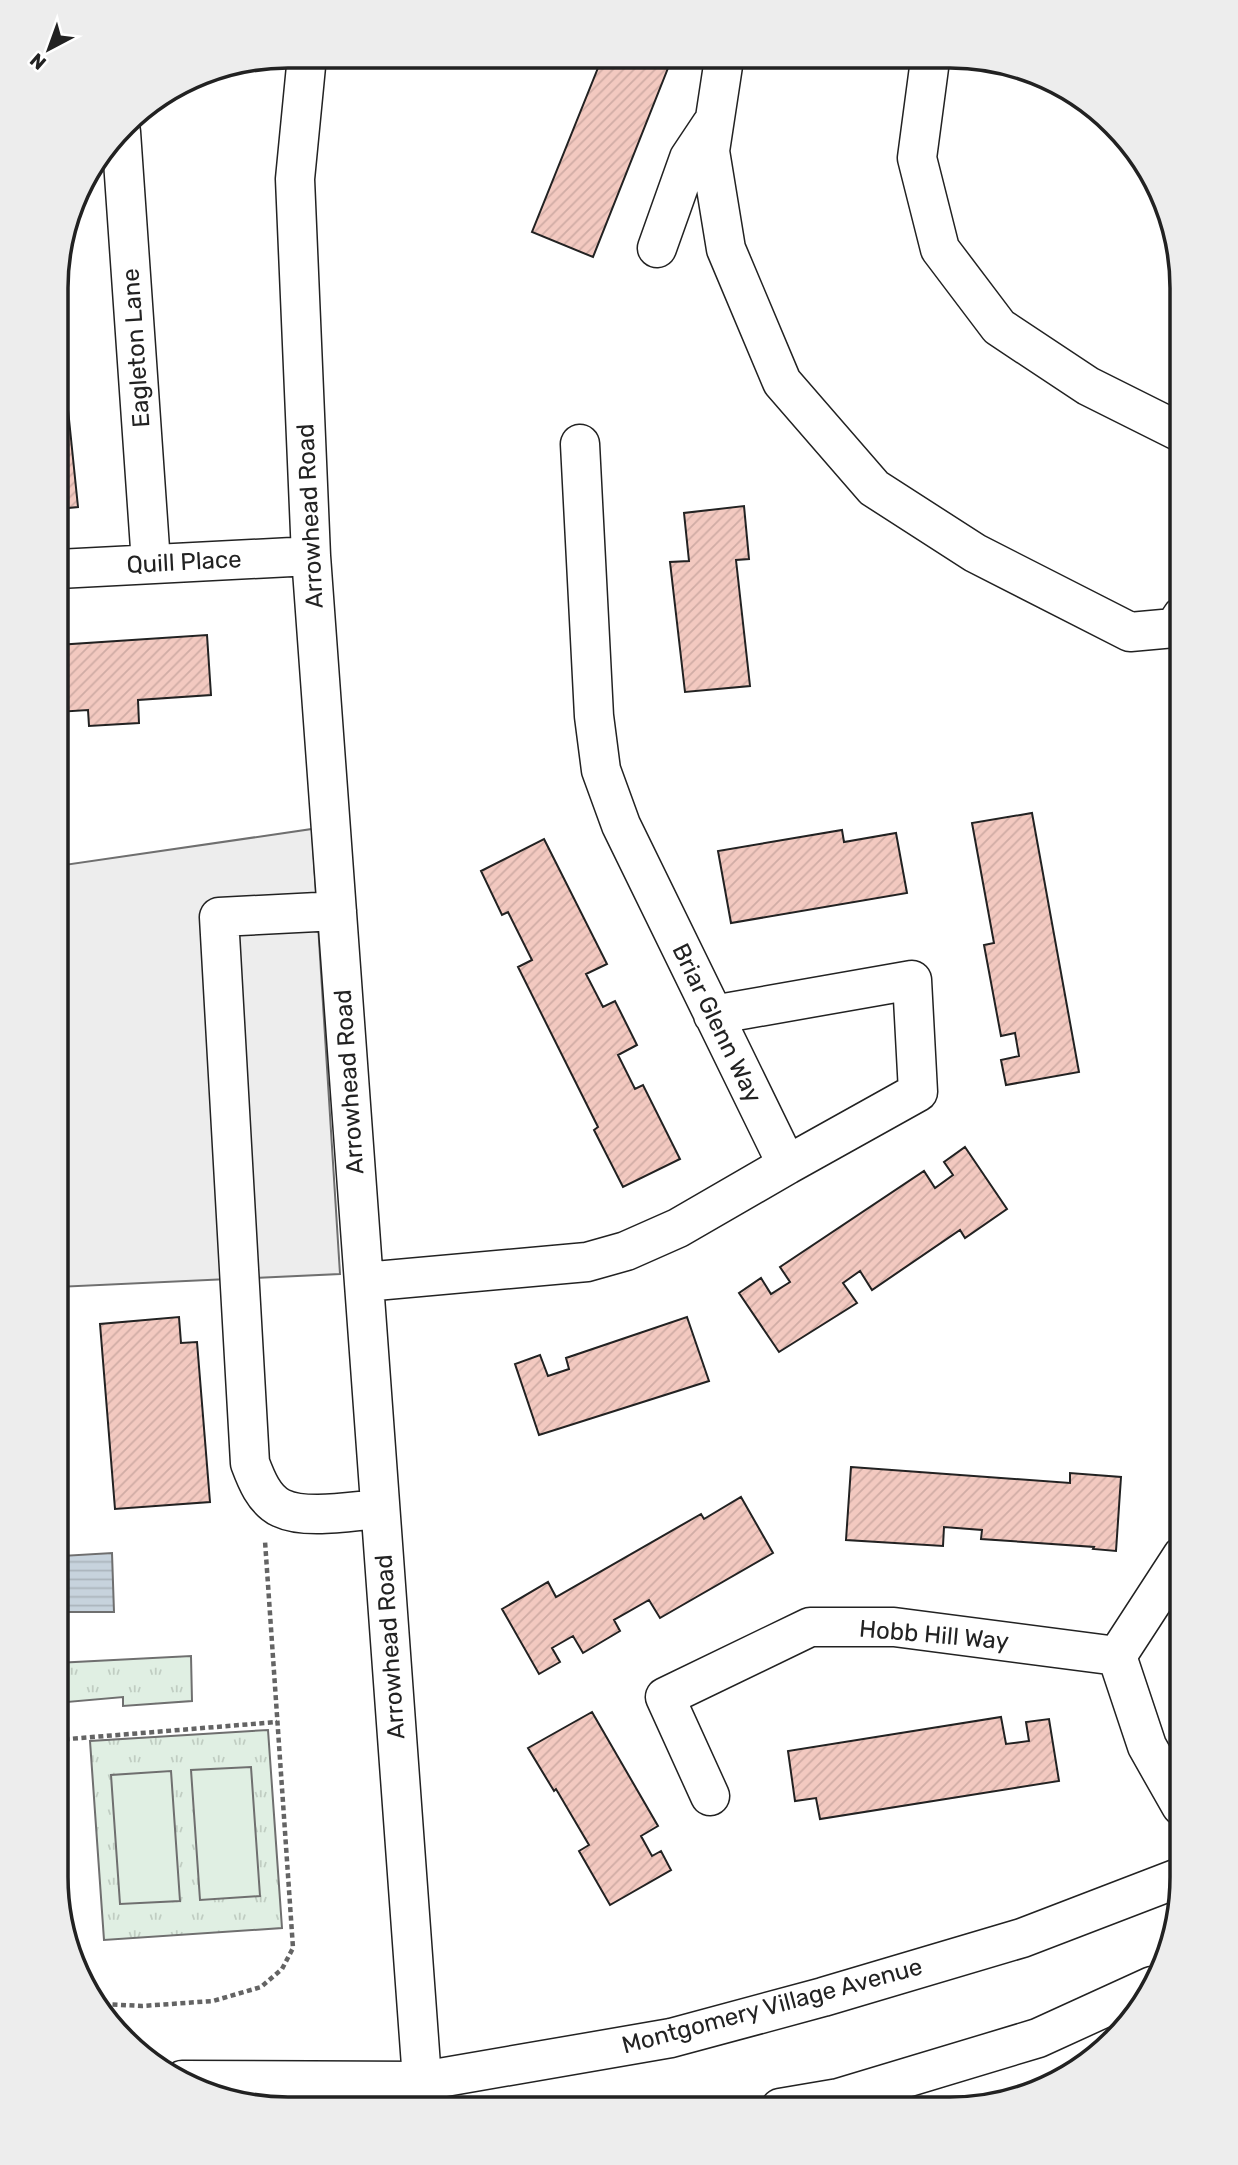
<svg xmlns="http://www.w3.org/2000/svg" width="1238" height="2165" font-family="Rubik,sans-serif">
	<defs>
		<pattern id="grass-tufts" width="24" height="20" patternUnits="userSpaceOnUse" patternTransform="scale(1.75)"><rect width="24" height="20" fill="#e0efe3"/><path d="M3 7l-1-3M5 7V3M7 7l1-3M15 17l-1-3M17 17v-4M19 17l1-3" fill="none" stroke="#c0cdc2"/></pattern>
		<pattern id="water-rules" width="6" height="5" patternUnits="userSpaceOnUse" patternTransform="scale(1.75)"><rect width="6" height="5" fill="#c7d3dd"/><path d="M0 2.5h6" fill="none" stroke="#abb5bd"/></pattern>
		<pattern id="building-hatch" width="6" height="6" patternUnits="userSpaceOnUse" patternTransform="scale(1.75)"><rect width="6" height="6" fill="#f3c9c0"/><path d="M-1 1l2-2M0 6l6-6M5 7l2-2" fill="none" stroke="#d0aca5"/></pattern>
	</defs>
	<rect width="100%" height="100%" fill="#fff"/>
	<path fill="url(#grass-tufts)" stroke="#6f6f6f" stroke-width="2" d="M191 1656 192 1701 123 1706V1697L56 1703V1663Z
		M268 1730 282 1928 104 1940 90 1741Z"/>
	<path fill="#e0efe3" stroke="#6f6f6f" stroke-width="2" d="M251 1767 260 1896 200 1900 191 1770Z
		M171 1771 180 1901 120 1904 111 1775Z"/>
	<path fill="#ededed" stroke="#6f6f6f" stroke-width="2" d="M312 829 340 1274 57 1287V866Z"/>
	<path fill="url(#water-rules)" stroke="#6f6f6f" stroke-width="2" d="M56 1483 62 1556 112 1553 114 1612H56Z"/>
	<path fill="url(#building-hatch)" stroke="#222" stroke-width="2" d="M602 58H672L593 257 532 232Z
		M58 312 78 507 58 509Z
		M744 506 749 559 736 560 750 686 685 692 670 562 689 561 684 513Z
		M207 635 211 695 138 700 139 723 89 726 88 710 57 712V645Z
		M1032 813 1079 1072 1006 1085 1001 1060 1019 1056 1015 1033 1001 1036 984 945 994 943 972 823Z
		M842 830 844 842 896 833 907 893 731 923 718 851Z
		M544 839 607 964 586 974 603 1007 615 1001 637 1045 618 1055 635 1089 643 1085 680 1159 623 1187 594 1130 598 1127 518 967 532 960 508 912 502 915 481 871Z
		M965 1147 1007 1209 965 1238 960 1230 872 1290 860 1271 843 1283 857 1303 779 1352 739 1293 761 1278 771 1294 790 1282 780 1267 924 1171 935 1188 953 1175 944 1162Z
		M179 1317 181 1343 197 1342 210 1502 115 1509 100 1324Z
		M687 1317 709 1381 539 1435 515 1364 540 1355 548 1376 569 1369 566 1358Z
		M851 1467 1070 1483V1473L1121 1477 1116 1551 1093 1549 1094 1547 981 1539 982 1530 944 1527 943 1546 846 1540Z
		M741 1497 773 1553 660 1618 649 1600 614 1620 620 1631 583 1653 573 1636 552 1648 560 1662 539 1674 502 1609 548 1582 556 1597 701 1514 704 1519Z
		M592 1712 658 1826 641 1836 652 1856 661 1851 671 1870 610 1905 579 1851 589 1845 556 1789 554 1791 528 1748Z
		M1001 1717 1006 1744 1029 1741 1026 1722 1049 1719 1059 1781 820 1819 816 1798 795 1801 788 1751Z"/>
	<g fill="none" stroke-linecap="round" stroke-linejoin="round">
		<g stroke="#222" stroke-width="41">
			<path id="minor" d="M307 56 295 179 311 556 424 2107
				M724 59 710 151 726 249 782 382 874 488 975 553 1130 632 1174 628 1182 616
				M930 60 917 158 940 249 999 327 1088 386 1182 433
				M121 132 151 563
				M657 248 689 158 711 125
				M58 569 311 556
				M337 911 219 917 250 1463C256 1479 264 1500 281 1508 306 1520 352 1511 380 1509
				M713 1015 912 980 918 1092 787 1165
				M364 1282 587 1262 626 1251 678 1228 787 1165 621 825 601 770 594 716 580 444
				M1117 1656 1147 1746 1181 1806
				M1117 1656 1182 1556
				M710 1796 665 1697 810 1627H894L1117 1656"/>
		</g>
		<g stroke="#222" stroke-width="41">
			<path id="major" d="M182 2080 422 2081 671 2038 823 1997 1022 1938 1181 1877
				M780 2108 839 2098 1038 2038 1152 1986"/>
		</g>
		<path stroke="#646464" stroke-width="4.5" stroke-dasharray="5 3.5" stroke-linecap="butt" d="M56 1740 277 1722
			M56 1764 71 1940 68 1946
			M104 2004 142 2006 213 2001 261 1987 282 1969 293 1948 265 1541"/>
		<use href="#minor" stroke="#fff" stroke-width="38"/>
		<use href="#major" stroke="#fff" stroke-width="38"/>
	</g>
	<g text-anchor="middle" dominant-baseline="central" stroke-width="5" stroke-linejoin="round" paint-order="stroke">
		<g font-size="24" fill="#222" stroke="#fff">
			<text transform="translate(136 348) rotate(-94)">Eagleton Lane</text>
			<text transform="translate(310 516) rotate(-93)">Arrowhead Road</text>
			<text transform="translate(184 562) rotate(-3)">Quill Place</text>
			<text transform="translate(717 1023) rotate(64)">Briar Glenn Way</text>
			<text transform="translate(349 1082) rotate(-94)">Arrowhead Road</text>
			<text transform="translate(934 1635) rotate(5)">Hobb Hill Way</text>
			<text transform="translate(390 1647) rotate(-94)">Arrowhead Road</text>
			<text transform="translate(772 2006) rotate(-15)">Montgomery Village Avenue</text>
		</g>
	</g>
	<path d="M0 0H1238V2165H0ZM288 68H950A220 220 0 0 1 1170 288V1877A220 220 0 0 1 950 2097H288A220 220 0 0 1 68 1877V288A220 220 0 0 1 288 68Z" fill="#ededed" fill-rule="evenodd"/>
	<path fill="none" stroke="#222" stroke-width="3.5" d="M288 68H950A220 220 0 0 1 1170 288V1877A220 220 0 0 1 950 2097H288A220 220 0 0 1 68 1877V288A220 220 0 0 1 288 68Z"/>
	<g transform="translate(49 49) rotate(221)" stroke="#ffffff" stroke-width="5" paint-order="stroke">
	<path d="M0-5L12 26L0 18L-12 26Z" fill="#222222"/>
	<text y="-10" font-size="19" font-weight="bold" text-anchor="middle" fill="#222222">N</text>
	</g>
</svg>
